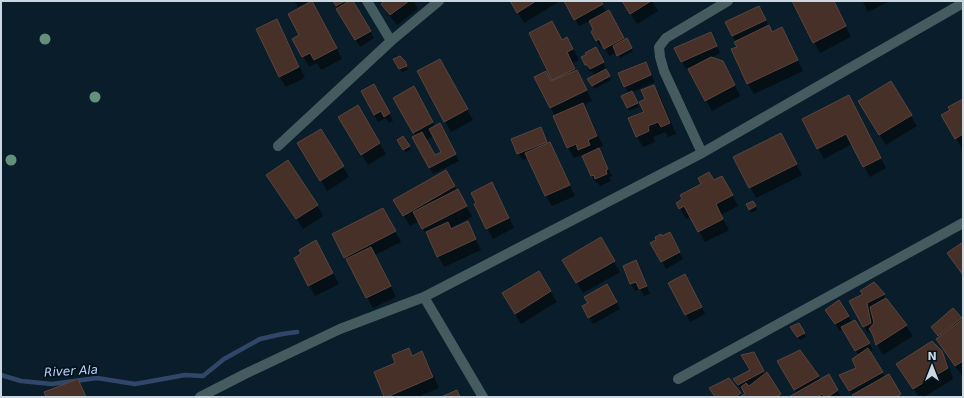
<svg xmlns="http://www.w3.org/2000/svg" width="964" height="398" font-family="'DejaVu Sans',sans-serif">
	<rect width="100%" height="100%" fill="#0a1d2a"/>
	<path fill="#0007" fill-rule="evenodd" d="M294 1H309L298 7Z
		M334 1H352L374 38 360 47 337 9 338 8Z
		M385 1H414L418 9 397 25 388 14 382 4Z
		M511 1H560L524 23Z
		M565 1H600L606 12 608 11 625 41 627 40 633 51 620 58 617 52 609 56 604 46 601 47 596 40 594 29 590 21 579 26Z
		M623 1H652L658 11 637 24Z
		M793 1H833L851 37 820 53Z
		M865 1H890L868 12 863 2Z
		M759 7 772 33 788 39 803 71 754 94 748 84 732 50 738 47 733 36Z
		M318 13 342 59 321 70 317 63 309 67 303 56 301 36Z
		M277 21 283 31 305 78 286 87 279 76Z
		M530 33 562 41 567 39 573 49 579 60 573 63 592 101 583 105 588 114 603 146 598 148 612 176 609 177 611 181 600 186 598 182 596 183 582 155 574 158 568 148 554 116H555L551 108 545 72 554 86 556 85Z
		M714 40 720 53 710 58 729 73 740 96 712 111 689 67 686 69 676 49Z
		M600 56 607 70H606L611 80 594 89 589 79 595 76 592 71 590 72 582 57Z
		M395 59 406 66 408 70 402 72Z
		M645 63 655 82 632 92 639 107 629 111 628 108 629 94 625 86Z
		M446 71 473 120 451 132 445 121Z
		M890 82 917 126 886 145 865 111Z
		M654 86 660 96 676 134 668 137 665 132 653 137 655 142 643 147 637 137 629 119 645 112 646 100Z
		M413 88 435 127 440 124 455 153 444 158V161L456 155 459 161 433 174 414 137 416 136 395 98ZM434 136 443 153 435 157 426 140Z
		M378 92 393 121 389 123 386 118 378 122 374 115Z
		M963 100V148L962 149 943 116 951 111Z
		M357 106 386 154 368 165 339 117Z
		M854 107 886 168 870 177 852 144 824 159 818 148Z
		M541 128 548 144 549 143 555 154 575 196 552 206 546 196 529 158 522 160 518 153Z
		M321 130 349 177 327 191 305 154Z
		M403 137 411 149 406 152 398 141Z
		M786 145 802 175 756 198 734 157Z
		M445 171 457 191 464 201 472 217 450 228 451 230 468 223 481 250 444 267 438 256 429 238V239L419 221 410 226 395 200Z
		M714 181 728 188 738 206 721 215 729 230 705 242 691 217 686 219 677 203Z
		M274 186 317 205 323 216 303 229Z
		M498 194 514 228 493 239 487 228Z
		M753 202 757 210 751 213 747 205Z
		M389 220 401 242 375 255 396 297 373 308 345 257Z
		M669 234 683 259 666 269 652 243Z
		M600 239 620 272 583 293 564 260Z
		M322 252 339 284 315 296 309 285Z
		M636 262 640 269 650 294 644 296 640 289 635 291 631 284 624 266Z
		M538 272 557 302 521 324 509 304Z
		M689 282 705 314 690 322 670 283Z
		M874 284 884 295 888 302H887L906 326 913 336 883 355 877 345 872 332 868 333 850 302 864 295Z
		M607 285 620 309 593 324 583 306 589 303Z
		M839 302 852 322 869 343 873 350 869 352 885 377 889 375 901 397H853L840 375 858 369 859 356 843 329 840 331 831 317Z
		M961 319 962 321H963V376H962L943 349 937 339 939 337 936 334Z
		M798 324 806 337 800 340 792 328Z
		M800 351 821 380 829 376 841 397H791L797 393 779 362Z
		M422 352 428 363 439 388 418 397H386L412 357Z
		M941 352 948 363 953 379 924 397H919L897 365Z
		M753 353 765 375 766 374 781 397H715L729 379 742 396 746 394 744 391H742L735 379 751 371Z"/>
	<g fill="none" stroke-linecap="round" stroke-linejoin="round">
		<path stroke="#31476a" stroke-width="4.5" d="M1 375 21 381 52 384 97 378 135 384 163 379 185 375 203 376 224 359 260 339 282 334 297 332"/>
	</g>
	<path fill="#463028" stroke="#5b443c" d="M312 1 337 48 314 60 310 53 302 57 292 39 299 35 288 14Z
		M333 1H345L336 6Z
		M349 1H353L371 31 355 40 336 9Z
		M384 1H409L390 15 381 4Z
		M510 1H536L517 13Z
		M564 1H601L603 4 574 20Z
		M622 1H651L630 14Z
		M792 1H834L846 26 813 43Z
		M759 6 766 20 732 36 725 22Z
		M609 10 624 38 604 49 599 39 596 41 591 32 593 29 589 21Z
		M277 19 299 67 279 77 256 29Z
		M552 21 562 40 567 37 573 49 567 52 575 69 552 80 529 33Z
		M769 25 772 32 782 27 798 60 747 84 731 49 737 47 734 42Z
		M711 32 717 46 681 62 674 48Z
		M627 38 632 48 617 56 613 46Z
		M596 47 604 62 590 69 587 65H585L581 57 586 55 585 53Z
		M400 56 405 61 407 66 399 69 393 59Z
		M711 57 723 61 735 85 705 101 688 69Z
		M440 59 468 109 444 122 417 71Z
		M646 62 651 75 624 87 618 73Z
		M606 69 610 76 592 86 587 79Z
		M577 70 587 90 550 108 534 77 546 71 551 81Z
		M891 81 912 115 879 135 858 101Z
		M374 84 390 113 384 117 381 111 374 115 361 91Z
		M654 85 670 123 661 127 658 122 648 126 649 131 636 137 628 118 644 112 639 102 645 99 641 90Z
		M414 86 433 122 413 133 393 98Z
		M632 91 638 103 627 108 621 96Z
		M849 95 881 158 863 167 846 134 817 149 802 119Z
		M963 99V134L955 139 941 115 950 110 948 107Z
		M583 103 597 136 588 140 590 145 578 150 576 144 567 148 553 116Z
		M358 105 380 143 361 155 338 117Z
		M440 123 456 154 429 168 412 137 422 132 435 155 441 152 429 129Z
		M541 127 547 142 517 154 511 139Z
		M321 129 344 166 320 181 297 143Z
		M781 133 797 164 749 188 733 157Z
		M403 136 410 146 403 150 397 140Z
		M550 142 570 185 545 196 525 153Z
		M599 148 608 169 606 170 607 174 595 179 594 175 591 176 582 156Z
		M288 160 318 205 296 219 266 175Z
		M446 170 455 186 403 216 393 200Z
		M709 172 714 180 722 176 733 195 716 204 723 219 698 232 684 206 679 209 676 203 682 199 680 195 701 184 698 178Z
		M492 182 509 218 486 229 474 204 476 203 471 193Z
		M458 189 467 206 422 229 413 212Z
		M753 201 756 206 749 210 746 204Z
		M383 208 396 231 344 258 332 234Z
		M468 221 476 239 437 257 426 232 448 222 451 229Z
		M670 232 680 252 661 262 650 243 656 240 655 237 661 234 662 236Z
		M601 237 615 261 576 283 562 260Z
		M316 240 333 273 308 286 294 258 301 254 299 250Z
		M963 242V275L947 253Z
		M371 247 391 286 366 298 346 259Z
		M636 260 647 286 639 289 636 282 630 284 623 266Z
		M539 271 551 291 515 314 502 293Z
		M685 274 702 307 685 315 668 283Z
		M874 282 885 294 867 303 871 323 863 327 849 301 863 294 860 291Z
		M607 284 617 302 588 318 582 306 588 303 584 297Z
		M886 298 907 325 876 345 873 335 869 329 874 323 870 307Z
		M839 300 849 316 835 324 825 310Z
		M953 308 962 318 938 336 931 327Z
		M963 319V361L955 366 936 339Z
		M855 320 870 343 855 351 841 327Z
		M799 323 805 333 797 337 790 327Z
		M932 341 942 351 948 368 913 389 896 364Z
		M409 348 412 356 422 351 433 377 387 397H384L374 372 395 363 392 355Z
		M868 348 883 372 849 391 839 375 856 368 852 359Z
		M800 350 819 376 794 390 777 361Z
		M754 352 764 371 738 385 733 379 750 370 741 355Z
		M767 372 781 394 776 397H739L745 394 741 387 746 383 749 386Z
		M829 374 838 390 828 397H825L822 394 817 397H789Z
		M889 374 901 394 896 397H854L852 395Z
		M729 378 741 393 736 397H715L709 388Z
		M78 379 86 397H46L44 392Z
		M457 390 460 397H441Z"/>
	<g fill="none" stroke-linecap="round" stroke-linejoin="round">
		<path stroke="#445c60" stroke-width="10" d="M367 1 391 41
			M278 146 391 41 439 1
			M702 153 664 71 660 57 659 47 666 38 728 1
			M424 297 483 397
			M678 379 963 223
			M200 397 245 374 340 329 424 297 702 153 963 3"/>
	</g>
	<g fill="#64907b">
		<circle cx="45" cy="39" r="5.5"/>
		<circle cx="95" cy="97" r="5.5"/>
		<circle cx="11" cy="160" r="5.5"/>
	</g>
	<g text-anchor="middle" dominant-baseline="central" stroke-width="4" stroke-linejoin="round" paint-order="stroke">
		<g font-size="12" font-style="italic" fill="#bbd3f7" stroke="#031420">
			<text transform="translate(71 371) rotate(-3)">River Ala</text>
		</g>
	</g>
	<rect width="964" height="398" fill="none" stroke="#ccd8e1" stroke-width="4"/>
	<g transform="translate(932 366)" stroke="#031420" stroke-width="3" paint-order="stroke">
	<path d="M0-3L7 15L0 10L-7 15Z" fill="#ccd8e1"/>
	<text y="-6" font-size="11" font-weight="bold" text-anchor="middle" fill="#ccd8e1">N</text>
	</g>
</svg>
